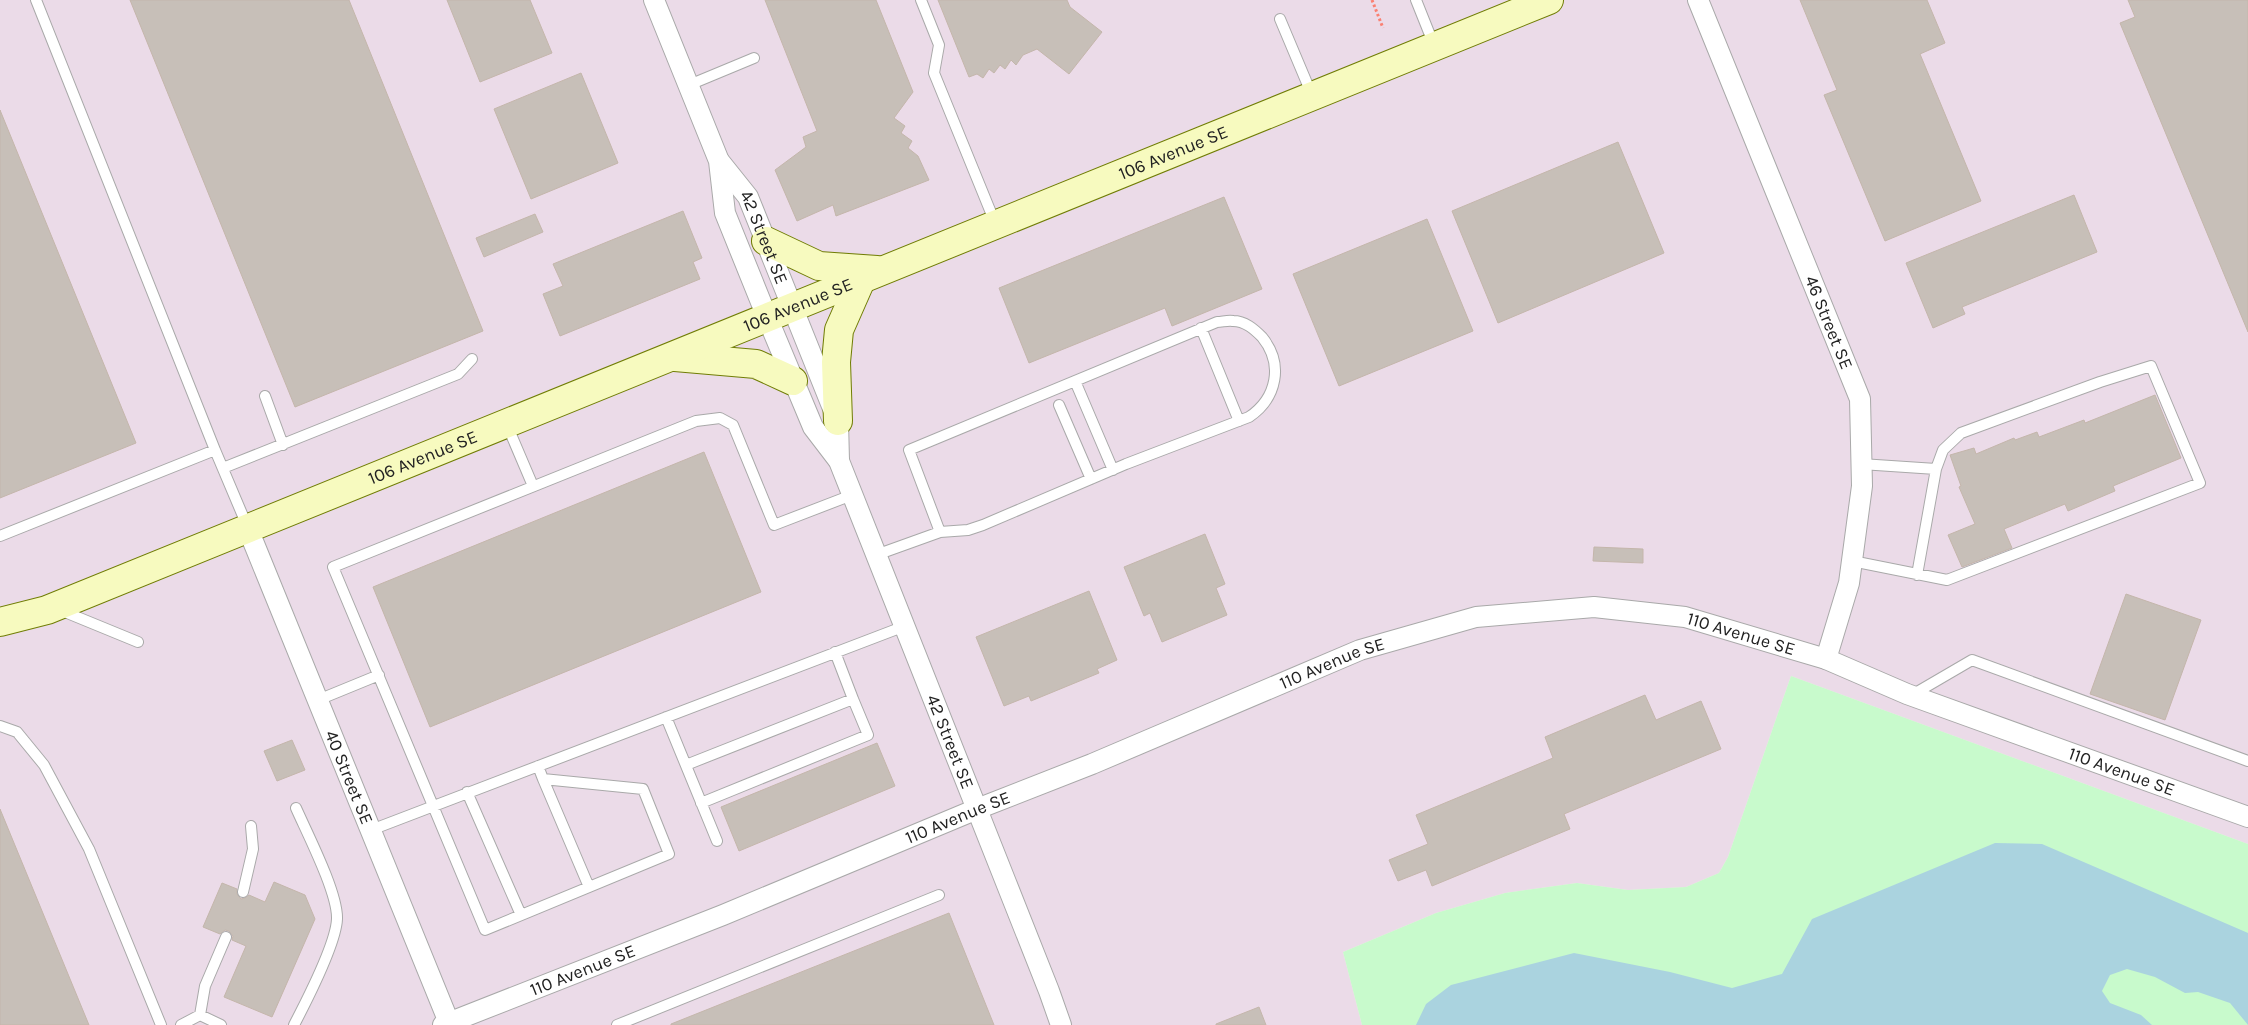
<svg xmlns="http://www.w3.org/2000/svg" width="2248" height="1025" font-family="Karla,sans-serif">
	<rect width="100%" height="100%" fill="#f2efe9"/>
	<path fill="#ebdbe8" d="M0 0H2248V844L1791 676 1728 857 1719 873 1686 887 1628 890 1577 883 1505 893 1436 913 1343 952 1362 1025H0Z"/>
	<path fill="#c8facc" d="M1791 676 2248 844V1025H1362L1343 952 1436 913 1505 893 1577 883 1628 890 1686 887 1719 873 1728 857Z"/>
	<path fill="#aad3df" d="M1995 843 2042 844 2248 933V1025L2230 1003 2198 992 2185 993 2155 977 2127 969 2110 975 2102 991 2110 1003 2141 1015 2152 1025H1416L1426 1004 1451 985 1574 953 1670 972 1732 988 1782 974 1812 919Z"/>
	<path fill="#c7bfb8" stroke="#c4b6ab" d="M130 0H349L483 331 295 407Z
		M447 0H530L552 53 480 82Z
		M765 0H876L913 92 894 118 905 126 901 133 912 141 908 148 918 156 929 180 836 216 833 205 797 221 775 170 806 147 803 137 817 131Z
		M938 0H1067L1070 7 1102 32 1069 74 1037 49 1023 55 1016 65 1011 60 1005 69 1000 65 994 73 989 69 983 78 977 74 969 77Z
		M1800 0H1927L1945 43 1920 54 1981 201 1885 241 1824 95 1837 90Z
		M2128 0H2248V332L2120 23 2135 17Z
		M581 73 618 163 531 199 494 109Z
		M0 110 136 443 0 498Z
		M1618 142 1664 253 1498 323 1452 211Z
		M2074 195 2097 252 1962 307 1965 314 1933 328 1906 263Z
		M1224 197 1262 289 1172 326 1165 308 1029 363 999 288Z
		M683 211 702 258 693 262 700 279 560 336 543 294 563 286 553 264Z
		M535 214 543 232 484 257 476 238Z
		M1427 219 1473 331 1339 386 1293 274Z
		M2155 395 2181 458 2113 486 2115 491 2068 511 2065 504 2004 529 2012 548 1962 567 1948 535 1975 524 1959 487 1961 486 1950 455 1974 448 1976 454 2014 438 2015 440 2037 432 2039 437 2084 420 2085 423Z
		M704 452 761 592 430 727 373 587Z
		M1205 534 1225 584 1216 588 1227 615 1162 642 1150 613 1144 616 1124 567Z
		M1594 547 1643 549V563L1593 561Z
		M1089 591 1117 660 1097 669 1099 673 1031 701 1029 696 1004 706 976 637Z
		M2126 594 2201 620 2165 720 2090 694Z
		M1645 695 1656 720 1701 701 1721 749 1564 814 1570 829 1432 886 1426 870 1398 881 1389 860 1428 844 1416 815 1553 758 1545 737Z
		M292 740 305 770 277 781 264 751Z
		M877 743 895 786 739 851 721 807Z
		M0 809 89 1025H0Z
		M274 882 305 895 315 919 272 1017 224 997 246 946 232 940 233 936 229 931 225 930 220 934 203 927 222 883 237 889V894L241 899 245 898 249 895 265 902Z
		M949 913 994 1025H671V1024Z
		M1259 1007 1266 1025H1216V1024Z"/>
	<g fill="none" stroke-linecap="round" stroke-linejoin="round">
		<g stroke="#a9a9a9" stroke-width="12">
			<path id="lane" d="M36 0 215 450
				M921 0 939 45 934 73 996 225
				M1416 0 1434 45
				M1280 19 1312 95
				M689 85 754 58
				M1201 328 1239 421
				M1075 381 1113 470
				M265 396 283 445
				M1059 405 1091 479
				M507 425 533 486
				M1861 464 1936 469
				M223 468 458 374 472 359
				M0 536 215 450 248 528
				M876 555 940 532 968 530 983 525 1126 464 1249 417C1277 398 1284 364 1262 337 1254 329 1245 321 1233 321 1228 320 1222 322 1217 322L909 450 940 532
				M1852 561 1947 580 2200 483 2151 366 2100 382 1961 433 1943 450 1936 469 1917 575
				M60 610 138 642
				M1912 695 1972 660 2248 761
				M318 700 379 675
				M666 717 717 841
				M0 726 17 732 44 765 89 849 161 1025
				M686 765 853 699 835 652
				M538 766 543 779 643 789 669 854 485 930 333 567 696 421 720 418 733 425 774 525 852 495
				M543 779 589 887
				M467 792 521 915
				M701 803 868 735 853 699
				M371 830 905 626
				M243 892 253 849 251 826
				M200 1015 205 986 226 937
				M181 1025 200 1015 221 1025
				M294 1025C306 1002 336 943 337 919 338 893 307 833 296 808
				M617 1025 939 895"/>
		</g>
		<g stroke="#a9a9a9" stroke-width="22">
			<g id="street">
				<path id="s1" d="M654 0 719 161 725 213 767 317 813 427 839 461 1049 991 1061 1025"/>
				<path id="s2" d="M1698 0 1860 399 1862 486 1849 583 1826 659"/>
				<path id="s3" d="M720 162 748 197 838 421 839 461"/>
				<path id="s4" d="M248 529 450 1025"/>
				<path id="s5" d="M443 1025 723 915 977 809 1092 764 1360 650 1476 617 1594 607 1685 617 1826 659 1907 694 2248 817"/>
			</g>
		</g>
		<g stroke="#707d05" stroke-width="30">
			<g id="secondary">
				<path d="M766 241 819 266 877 270"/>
				<path d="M675 357 756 364 793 381"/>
				<path d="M838 421 836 362 839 330 861 280"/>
				<path id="s6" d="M0 622 47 610 1549 0"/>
			</g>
		</g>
		<path stroke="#fa8072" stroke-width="3" stroke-dasharray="2.5 2.5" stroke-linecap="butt" d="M1372 0 1383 28"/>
		<use href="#lane" stroke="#fff" stroke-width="10"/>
		<use href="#street" stroke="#fff" stroke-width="20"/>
		<use href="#secondary" stroke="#f7fabf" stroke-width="28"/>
	</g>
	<g text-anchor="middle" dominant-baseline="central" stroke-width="4" stroke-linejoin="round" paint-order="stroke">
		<g font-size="18" fill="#222" stroke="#fff">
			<text stroke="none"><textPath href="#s6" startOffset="1264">106 Avenue SE</textPath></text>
			<text stroke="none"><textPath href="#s3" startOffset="88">42 Street SE</textPath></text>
			<text stroke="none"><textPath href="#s6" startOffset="859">106 Avenue SE</textPath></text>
			<text stroke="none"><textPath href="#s2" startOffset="348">46 Street SE</textPath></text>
			<text stroke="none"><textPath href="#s6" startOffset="454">106 Avenue SE</textPath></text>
			<text stroke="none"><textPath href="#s5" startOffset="1380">110 Avenue SE</textPath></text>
			<text stroke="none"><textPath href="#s5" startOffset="960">110 Avenue SE</textPath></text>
			<text stroke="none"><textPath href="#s1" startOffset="802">42 Street SE</textPath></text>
			<text stroke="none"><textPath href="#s5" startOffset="1785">110 Avenue SE</textPath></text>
			<text stroke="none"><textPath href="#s4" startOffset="268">40 Street SE</textPath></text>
			<text stroke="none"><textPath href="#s5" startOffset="555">110 Avenue SE</textPath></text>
			<text stroke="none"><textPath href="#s5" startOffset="150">110 Avenue SE</textPath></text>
		</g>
	</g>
</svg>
